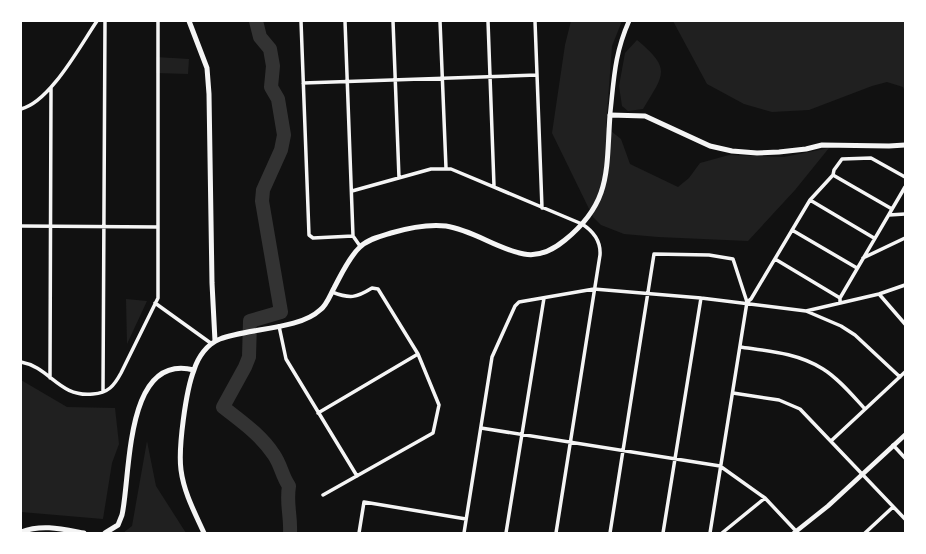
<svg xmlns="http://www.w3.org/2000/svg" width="926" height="554" font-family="Inter,sans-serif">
	<rect width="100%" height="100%" fill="#111"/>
	<path fill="#202020" d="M571 21H622L612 46 606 127 621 139 630 164 678 187 689 178 700 163 729 155 784 157 829 148 795 190 748 241 658 237 624 234 601 225 593 217 552 133 565 45Z
		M673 21H905V92L903 87 887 82 872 86 809 110 772 112 744 104 707 84Z
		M637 40C672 69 664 74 643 109L628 111 622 106 619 86 625 53Z
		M156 57 189 59 188 74 156 73Z
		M126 299 147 301 127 344Z
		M21 380 67 407 115 408 119 444 112 463 103 519 21 512Z
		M147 441 156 486 186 533H123L132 526Z"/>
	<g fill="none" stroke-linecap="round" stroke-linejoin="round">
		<path stroke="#333" stroke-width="14" d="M256 21 260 37 270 49 273 66 271 87 278 99 284 135 281 150 263 190 262 201 281 312 250 321 249 357 245 367 223 407C242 422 261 435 274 455 281 465 282 476 289 486 286 504 291 515 290 533"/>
		<path stroke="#f5f5f5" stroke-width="3.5" d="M301 21 309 235 313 238 353 236
			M345 21 353 236 360 246
			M393 21 399 178
			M440 21 446 168
			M488 21 494 186
			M535 21 542 208
			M303 83 537 75
			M21 109C50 102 80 46 97 21
			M833 175 892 209
			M352 191 431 169H451L582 224C593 231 601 241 600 255L556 533
			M810 200 874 238
			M889 215 905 214
			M21 226 158 227
			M792 230 857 268
			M863 258 905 238
			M775 259 840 298
			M879 294 905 324
			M747 302 751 299 810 200 833 175 834 170 842 159 871 158 905 177
			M155 303 212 344
			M840 303V298L905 187
			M806 311 879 294 905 285
			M279 326 286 359 357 476
			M740 347C768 351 798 353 823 369 839 379 852 395 865 409
			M21 362C50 367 59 398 93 394 108 393 114 386 121 373L158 298V21
			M50 378 51 88
			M103 392 105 21
			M733 393 779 400 800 409 905 519
			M318 413 418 354
			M481 428 720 466 765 498 796 531
			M831 441 905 372
			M893 445 905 458
			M323 495 433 433 439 405 418 354 378 289 372 288C356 298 350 299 332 292
			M359 533 364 502 466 519
			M464 533 492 357 515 306 519 302 594 289 701 298 806 311 841 326 855 335 900 377
			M506 533 544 298
			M610 533 654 254 709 255 733 259 747 302 710 533
			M663 533 701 298
			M722 533 765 498
			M865 533 893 507"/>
		<path stroke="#f5f5f5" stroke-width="4.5" d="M610 115C614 80 614 55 629 21
			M794 533 828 506 905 435"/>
		<path stroke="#f5f5f5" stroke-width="5" d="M189 21 207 68 209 94 212 283 215 341
			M21 532C42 524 62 529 84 533
			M105 533 118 525 122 515C131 476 124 352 194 370
			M204 533C195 513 184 493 181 470 178 448 186 390 194 370 198 357 207 344 220 339 247 328 299 330 320 310 327 305 330 295 334 288 341 275 349 257 360 247 368 239 381 236 391 233 408 228 428 224 446 226 473 230 497 249 524 254 540 257 553 250 565 240 612 202 606 170 610 115L645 116 710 146 732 151 757 153 779 152 806 149 822 145 889 146 905 145"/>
	</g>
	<rect width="926" height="554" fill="none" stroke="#ffffff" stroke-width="44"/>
</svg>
